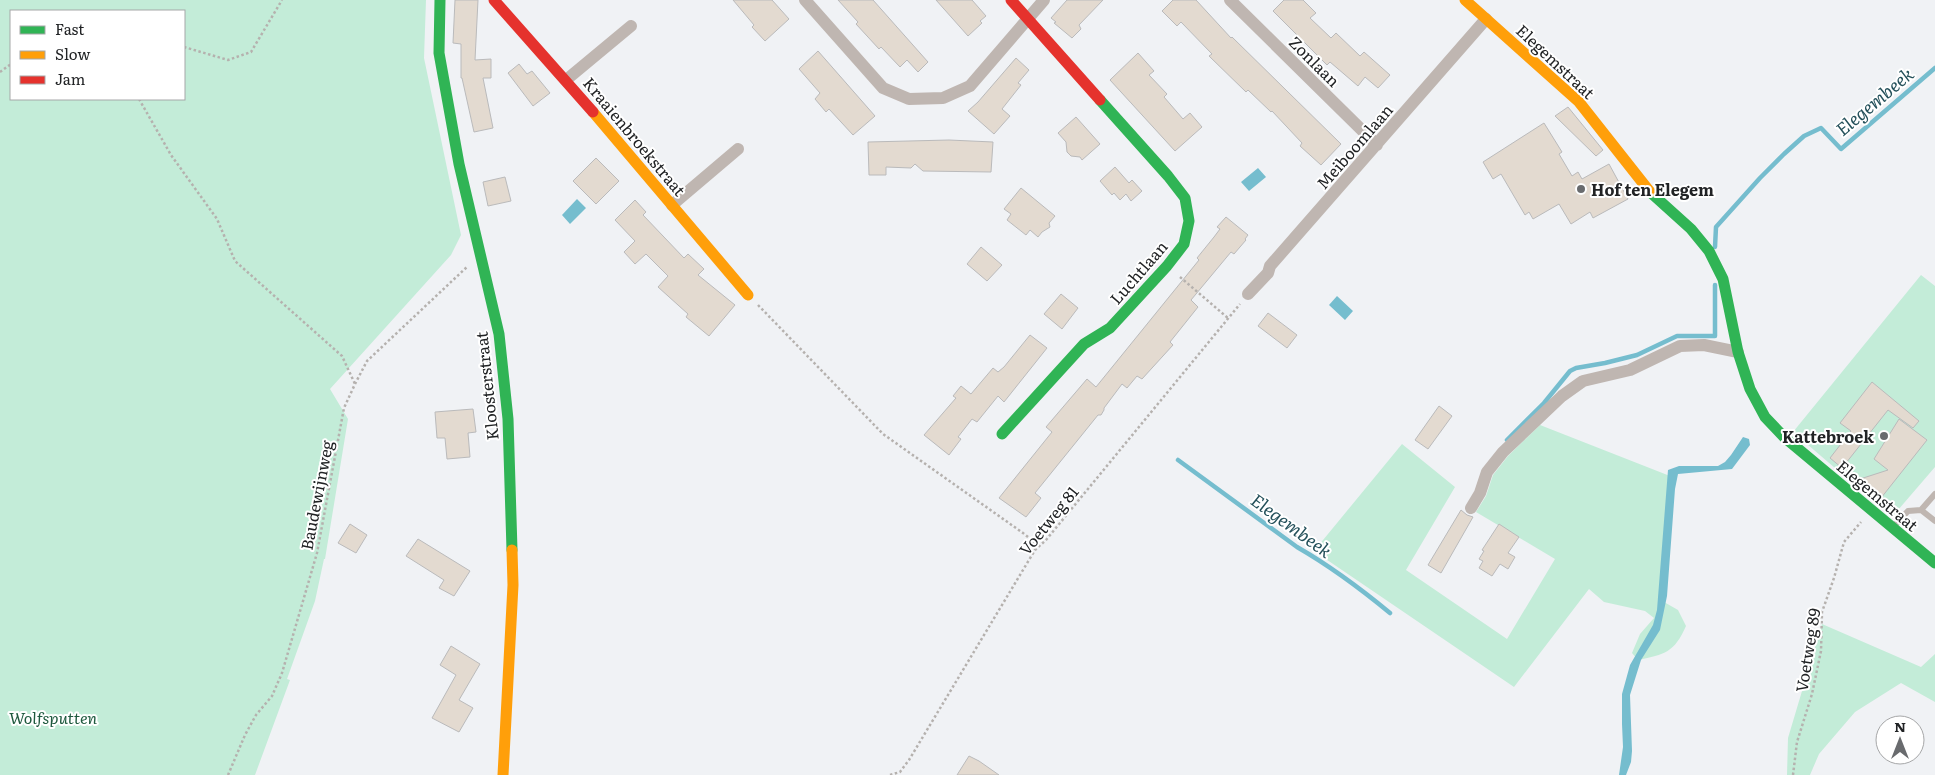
<svg xmlns="http://www.w3.org/2000/svg" width="1935" height="775" font-family="Literata,serif">
	<rect width="100%" height="100%" fill="#f0f2f5"/>
	<path fill="#c3ecd8" fill-rule="evenodd" d="M0 0H426L424 58 461 235 451 255 330 389 348 419 325 559H324L315 601 287 679 290 680 255 775H0ZM11 11H184V99H11Z
		M1921 275 1935 286V467L1892 517 1793 432Z
		M1540 425 1670 476 1664 602 1678 610 1686 626C1674 653 1665 654 1638 660L1632 653 1640 634 1654 618 1645 611 1604 602 1589 589 1514 687 1314 551 1402 444 1455 487 1406 570 1507 639 1555 559 1476 512 1486 496 1493 475 1508 456Z
		M1822 624 1921 667 1935 654V702L1901 683 1855 712 1819 754 1810 775H1787L1788 738Z"/>
	<path fill="#75bdce" d="M1258 168 1266 177 1249 191 1241 182Z
		M577 199 586 208 570 224 562 215Z
		M1337 296 1353 311 1345 320 1329 305Z
		M1743 437 1749 439 1750 445 1732 469 1678 474 1675 489 1667 596 1660 630 1641 660 1630 695 1632 751 1631 762 1626 775H1619L1623 747 1622 724V694L1630 665 1653 625 1657 610 1668 470 1679 466H1718L1725 462 1731 455Z"/>
	<g fill="none" stroke-linecap="round" stroke-linejoin="round">
		<path stroke="#75bdce" stroke-width="4.5" d="M1715 247 1716 227 1760 178 1784 154 1804 136 1821 128 1841 149 1935 68
			M1507 440 1544 403 1570 371 1576 368 1605 363 1637 355 1677 336H1715V285
			M1178 460 1297 547C1330 566 1361 589 1390 613"/>
	</g>
	<path fill="#e3dad0" stroke="#bababb" d="M455 0H478L475 60 491 59V78H483L493 128 474 132 462 78H461V44L453 43Z
		M733 0H772L789 19 765 41 752 27 754 25Z
		M838 0H873L928 62 918 72 907 60 900 67 881 47 879 49 856 24 858 22Z
		M936 0H972L986 16 980 21 982 23 968 36Z
		M1067 0H1103L1079 25 1081 29 1072 38 1054 23 1056 22 1051 18Z
		M1173 0H1196L1231 38 1232 37 1341 144 1321 165 1300 146 1302 143 1272 111 1271 112 1248 90 1246 92 1209 56 1212 54 1181 22 1177 26 1162 11Z
		M1284 0H1303L1316 13 1310 18 1331 38 1336 33 1360 56 1364 52 1390 75 1378 88 1365 77 1358 86 1330 62 1327 65 1273 11Z
		M818 51 875 116 853 135 829 109 826 112 815 99 820 93 799 69Z
		M1138 53 1154 71 1149 75 1167 94 1164 97 1183 119 1190 113 1202 127 1175 151 1110 80Z
		M1016 58 1029 70 1018 83 1021 85 1002 109 1010 116 994 134 968 111 978 102Z
		M519 64 527 74 532 71 550 93 533 106 508 73Z
		M1568 107 1603 150 1596 156 1555 116Z
		M1076 117 1100 144 1082 160 1080 157 1071 156 1067 152 1066 142 1058 133Z
		M1544 123 1562 152 1559 154 1572 176 1578 172 1582 179 1609 164 1628 199 1593 218 1590 212 1571 224 1559 204 1533 219 1529 212 1525 215 1501 174 1493 179 1483 162Z
		M949 140 993 142 991 172 923 171 915 164 911 168 886 167V175H869L868 142Z
		M596 158 619 181 596 204 573 181Z
		M1115 167 1129 183 1132 180 1142 191 1131 201 1126 194 1120 200 1114 193 1112 195 1100 181Z
		M505 177 511 201 488 206 483 182Z
		M1021 188 1055 216 1049 223 1050 227 1042 232 1038 237 1030 230 1026 235 1007 220 1011 214 1004 209Z
		M635 200 646 212 643 215 684 258 688 254 704 269 698 275 735 305 709 336 686 317 688 314 658 287 668 276 646 254 635 264 624 252 635 241 615 220Z
		M1226 217 1248 235 1245 239 1246 240 1234 254 1231 252 1191 300 1198 307 1170 342 1173 345 1142 379 1137 376 1127 388 1122 384 1104 408V410L1101 415H1098L1035 493 1041 498 1026 517 999 498 1052 432 1046 427 1087 379 1096 387 1199 260 1197 258 1214 237 1220 229 1217 227Z
		M981 247 1002 265 987 281 967 264Z
		M1061 294 1078 308 1062 329 1044 314Z
		M1268 313 1297 335 1287 348 1258 326Z
		M1030 335 1047 348 1004 402 998 396 977 422 972 419 958 437 961 439 949 455 924 435 956 398 953 396 961 386 971 394 993 368 998 372 1004 367Z
		M1872 382 1919 421 1913 428 1888 410 1842 468 1830 458 1851 431 1840 423Z
		M1439 406 1452 416 1428 449 1415 440Z
		M473 409 476 432 468 433 470 457 447 459 445 438H437L435 412Z
		M1899 419 1927 440 1881 498 1857 480 1888 470 1874 459Z
		M1461 510 1467 515 1473 517 1441 573 1428 565Z
		M350 524 367 535 356 553 338 543Z
		M1499 524 1519 537 1508 553 1515 557 1508 569 1500 564 1492 576 1479 568 1483 561 1479 559 1484 551 1482 550Z
		M418 539 470 571 454 596 439 588 444 580 406 556Z
		M451 646 480 664 459 700 473 708 459 732 432 718 456 675 440 665Z
		M969 756 979 761 999 775H957Z"/>
	<g fill="none" stroke-linecap="round" stroke-linejoin="round">
		<path stroke="#b5b1ae" stroke-width="2.5" stroke-dasharray="2.5 2.5" stroke-linecap="butt" d="M184 47 228 60 251 52 282 0
			M0 72 11 64
			M139 99 171 155 217 219 235 261 342 356 355 384
			M1180 277 1229 319
			M758 305 883 434 1023 533 1033 541 1035 549
			M228 775 245 735 256 715 272 696 282 673 317 553 344 408 355 384 367 361 468 266
			M890 775 900 772 909 760 1035 550 1046 540 1240 304
			M1793 775 1797 742 1812 694 1821 651 1822 612 1834 578 1844 542 1861 522"/>
		<path stroke="#bfb6b1" stroke-width="6" d="M1935 494 1921 510 1935 521
			M1894 526 1908 511 1921 510"/>
		<path stroke="#bfb6b1" stroke-width="12" d="M805 0 883 88 909 99 943 98 970 86 1044 0
			M1230 0 1377 145
			M566 80 631 26
			M672 205 738 149
			M1248 294 1268 273 1270 266 1486 19
			M1471 508 1480 493 1487 472 1503 452 1562 396 1583 381 1630 370 1680 346 1704 345 1738 352"/>
		<path stroke="#30b455" stroke-width="11" d="M440 0 439 53 459 164 499 334 508 419 512 550
			M1650 192 1691 229 1709 251 1723 279 1738 352 1750 389 1765 417 1784 437 1935 563
			M1002 434 1084 344 1110 328 1167 266 1184 244 1189 221 1185 198 1168 176 1100 100"/>
		<path stroke="#ff9f0a" stroke-width="11" d="M1465 0 1579 102 1650 192
			M593 112 748 295
			M503 775 513 585 512 550"/>
		<path stroke="#e5322d" stroke-width="11" d="M494 0 593 112
			M1011 0 1100 100"/>
	</g>
	<g fill="#696b6e" stroke="#fff" stroke-width="2">
		<circle cx="1581" cy="189" r="5"/>
		<circle cx="1884" cy="436" r="5"/>
	</g>
	<g text-anchor="middle" dominant-baseline="central" stroke-width="4" stroke-linejoin="round" paint-order="stroke">
		<g font-size="16" fill="#212325" stroke="#fff">
			<text transform="translate(1315 61) rotate(45)">Zonlaan</text>
			<text transform="translate(1556 61) rotate(43)">Elegemstraat</text>
			<text transform="translate(635 136) rotate(50)">Kraaienbroekstraat</text>
			<text transform="translate(1354 146) rotate(-49)">Meiboomlaan</text>
			<text transform="translate(1138 272) rotate(-49)">Luchtlaan</text>
			<text transform="translate(486 386) rotate(-96)">Kloosterstraat</text>
			<text transform="translate(316 495) rotate(-79)">Baudewijnweg</text>
			<text transform="translate(1878 495) rotate(40)">Elegemstraat</text>
			<text transform="translate(1048 520) rotate(-51)">Voetweg 81</text>
			<text transform="translate(1807 650) rotate(-81)">Voetweg 89</text>
		</g>
		<g font-size="16" font-weight="bold" fill="#212325" stroke="#fff" text-anchor="start">
			<text x="1591" y="189">Hof ten Elegem</text>
			<text x="1874" y="436" text-anchor="end">Kattebroek</text>
		</g>
		<g font-size="16" font-style="italic" fill="#1e593e" stroke="#fff">
			<text x="53" y="717">Wolfsputten</text>
		</g>
		<g font-size="18" font-style="italic" fill="#24505a" stroke="#fff">
			<text transform="translate(1874 101) rotate(-40)">Elegembeek</text>
			<text transform="translate(1292 525) rotate(36)">Elegembeek</text>
		</g>
	</g>
	<rect x="10" y="10" width="175" height="90" fill="#ffffff" stroke="#a6a7a8"/>
	<rect x="20" y="26" width="25" height="8" fill="#30b455" stroke="#a6a7a8"/>
	<text x="55" y="35" font-size="15" fill="#212325">Fast</text>
	<rect x="20" y="51" width="25" height="8" fill="#ff9f0a" stroke="#a6a7a8"/>
	<text x="55" y="60" font-size="15" fill="#212325">Slow</text>
	<rect x="20" y="76" width="25" height="8" fill="#e5322d" stroke="#a6a7a8"/>
	<text x="55" y="85" font-size="15" fill="#212325">Jam</text>
	<g transform="translate(1900 740)"><circle r="24" fill="#ffffff" stroke="#a6a7a8"/>
	<path d="M0-4L9 19L0 12L-9 19Z" fill="#696b6e"/>
	<text y="-8" font-size="14" font-weight="bold" text-anchor="middle" fill="#212325">N</text>
	</g>
</svg>
